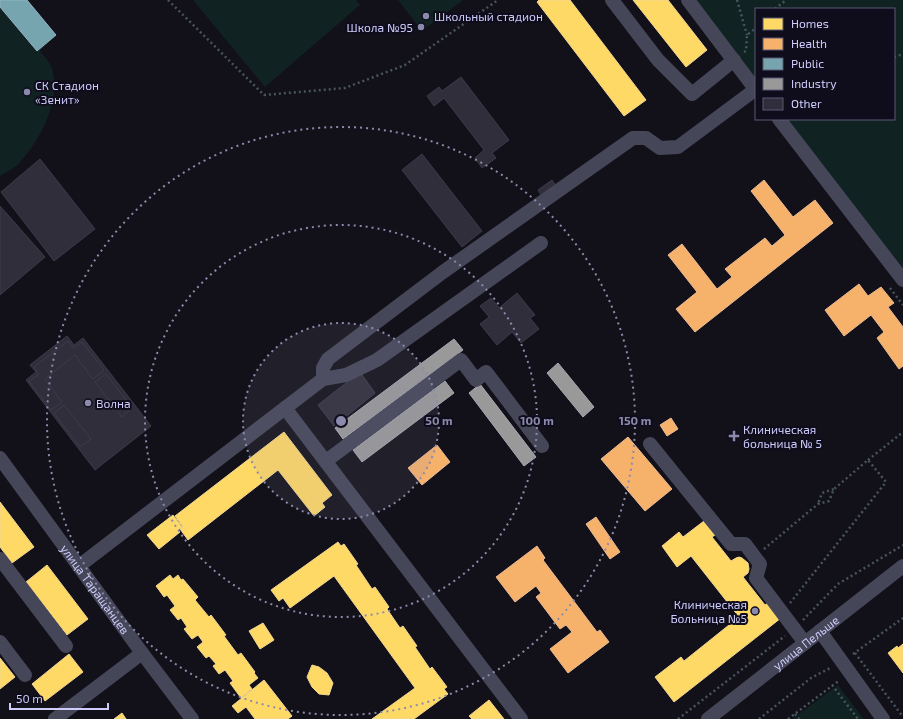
<svg xmlns="http://www.w3.org/2000/svg" width="903" height="719" font-family="'Exo 2',sans-serif">
	<rect width="100%" height="100%" fill="#121018"/>
	<path fill="#122" d="M0 0H26L56 36 40 51C43 55 49 61 51 66 63 96 41 140 20 162 15 168 7 172 0 176Z
		M193 0H356L360 5 265 87Z
		M398 0H463L422 31Z
		M695 0H903V272L786 119H894V9H756V80Z
		M838 685 864 719H792Z"/>
	<path fill="#ffd966" stroke="#f0d593" d="M539 0H570L646 100 624 116 537 2Z
		M633 0H668L707 50 686 67Z
		M284 432 332 495 322 503 325 507 314 516 278 470 188 540 180 529 183 527 175 516Z
		M0 502 34 547 12 563 0 547Z
		M173 515 182 527 178 530 180 532 159 549 147 535Z
		M704 521 715 535 712 537 731 561 736 558 739 557 742 558 748 563 749 569 748 573 743 577 765 605 769 602 781 618 674 702 655 677 681 657 684 661 739 617 691 556 677 567 662 546 679 532 683 537Z
		M338 542 341 546 344 544 358 564 356 565 372 589 375 587 389 607 387 609 400 628 403 626 417 646 415 647 430 669 432 667 447 687 444 689 448 694 414 719H372L415 688 334 576 290 608 283 598 279 601 271 590Z
		M47 565 88 619 67 635 26 582Z
		M170 575 173 579 178 575 181 580 183 579 198 597 195 600 209 617 211 615 226 635 224 636 238 655 241 653 255 672 254 673 258 678 249 685 252 689 241 698 230 683 233 681 225 670 219 674 213 666 216 664 209 656 206 658 197 647 203 642 198 635 192 639 184 629 187 627 181 618 178 620 170 610 175 606 167 595 164 597 156 586Z
		M263 623 274 640 260 649 249 631Z
		M903 644V673L888 653 897 646 898 648Z
		M69 654 83 672 45 701 32 684Z
		M0 658 15 677 0 689Z
		M312 665 319 667 327 673 333 683 329 695 319 694 312 687 307 677Z
		M264 680 292 716 288 719H255L246 707 238 713 232 706Z
		M489 700 504 719H472L469 716Z
		M122 713 126 719H114Z"/>
	<path fill="#f6b26b" stroke="#eaba96" d="M764 180 793 217 815 200 833 223 695 332 676 309 697 292 668 255 682 244 717 289 732 277 725 269 765 238 772 246 785 235 751 191Z
		M859 284 868 296 881 287 894 303 888 307 903 327V366L899 369 877 338 884 332 871 315 844 336 825 310Z
		M671 418 678 429 667 436 660 425Z
		M628 437 672 489 645 511 601 459Z
		M437 445 450 462 422 485 408 468Z
		M596 517 620 552 610 559 586 524Z
		M537 546 545 558 543 560 597 632 600 630 609 642 568 673 550 649 572 632 566 625 560 629 536 597 541 593 536 586 515 602 496 577Z"/>
	<path fill="#76a5af" stroke="#90b1c6" d="M0 0H27L56 35 37 51 0 7Z"/>
	<path fill="#999" stroke="#a9a8b6" d="M454 339 463 350 343 439 335 428Z
		M558 363 594 407 583 417 547 373Z
		M445 381 454 393 362 462 353 450Z
		M480 384 536 457 524 466 469 393Z"/>
	<path fill="#302e3b" stroke="#3d3b4c" d="M461 77 509 140 492 153 496 158 482 168 475 158 484 150 444 98 434 106 427 96 439 87 442 91Z
		M422 154 482 231 462 247 402 170Z
		M40 159 95 229 54 261 1 192Z
		M552 180 558 189 543 198 538 190Z
		M0 206 45 257 0 295Z
		M517 293 535 315 530 318 539 329 521 343 512 332 497 345 480 324 489 317 480 306 491 298 499 308Z
		M67 336 74 345 83 338 151 426 95 470 26 380 36 372 30 365Z
		M68 341 74 348 82 342 104 370 93 379 75 355 45 379 62 402 51 410 29 381 39 374 34 367Z
		M360 372 375 393 334 426 318 405Z
		M106 374 132 408 122 417 95 382Z
		M64 405 91 439 80 447 54 413Z"/>
	<g fill="none" stroke-linecap="round" stroke-linejoin="round">
		<path stroke="#48555f" stroke-width="2.5" stroke-dasharray="2 3" stroke-linecap="butt" d="M168 0 264 95 345 88 405 65 498 0
			M737 0 747 35
			M775 9 786 0
			M744 52 746 51 747 35 756 28
			M894 57 903 54
			M890 288 903 305
			M868 460 903 432
			M764 549 818 504 829 501 834 489 822 493 818 504
			M790 603 886 482 868 460 834 489
			M803 620 838 584 903 545
			M855 653 903 717
			M853 654 903 618
			M832 685 858 719
			M795 714 799 719
			M678 719 785 636
			M759 719 811 678 832 667
			M788 719 840 680"/>
		<g stroke="#464659" stroke-width="14">
			<path d="M612 0 658 60 692 94 734 60"/>
			<path d="M688 0 756 90"/>
			<path d="M779 119 903 280"/>
			<path d="M323 379 346 375 377 360 541 243"/>
			<path d="M285 408 521 719"/>
			<path d="M650 444 731 544H745L760 564 756 578 805 643"/>
			<path id="s1" d="M0 458 142 653 192 719"/>
			<path d="M326 461 461 360 476 380 486 372 542 446"/>
			<path d="M0 559 66 646"/>
			<path d="M79 566 323 379V368L328 359 443 272 633 138H646L660 148 678 147 756 89"/>
			<path d="M820 631 883 719"/>
			<path d="M0 642 25 675"/>
			<path d="M55 719 142 653"/>
			<path id="s2" d="M708 719 903 566"/>
		</g>
	</g>
	<circle cx="341" cy="421" r="98" fill="#8c8aac" fill-opacity=".12"/>
	<g fill="none" stroke="#8c8aac" stroke-width="2" stroke-dasharray="2 4">
		<circle cx="341" cy="421" r="98"/>
		<circle cx="341" cy="421" r="196"/>
		<circle cx="341" cy="421" r="294"/>
	</g>
	<g fill="#8c8aac" stroke="#0f0d1c" stroke-width="1.5">
		<circle cx="426" cy="16" r="4"/>
		<circle cx="421" cy="27" r="4"/>
		<circle cx="27" cy="92" r="4"/>
		<circle cx="88" cy="403" r="4"/>
		<path d="M732 430h4v4h4v4h-4v4h-4v-4h-4v-4h4z"/>
		<circle cx="755" cy="611" r="4"/>
	</g>
	<g text-anchor="middle" dominant-baseline="central" stroke-width="4" stroke-linejoin="round" paint-order="stroke">
		<g font-size="12" fill="#ceccfb" stroke="#0f0d1c" text-anchor="start">
			<text x="434" y="16">Школьный стадион</text>
			<text x="413" y="27" text-anchor="end">Школа №95</text>
			<text x="35" y="85">СК Стадион<tspan x="35" dy="14">«Зенит»</tspan></text>
			<text x="96" y="403">Волна</text>
			<text x="743" y="429">Клиническая<tspan x="743" dy="14">больница № 5</tspan></text>
			<text x="747" y="604" text-anchor="end">Клиническая<tspan x="747" dy="14">Больница №5</tspan></text>
		</g>
		<g font-size="12" fill="#ceccfb" stroke="#0f0d1c">
			<text stroke="none"><textPath href="#s1" startOffset="162">улица Таращанцев</textPath></text>
			<text stroke="none"><textPath href="#s2" startOffset="124">улица Пельше</textPath></text>
		</g>
	</g>
	<circle cx="341" cy="421" r="6" fill="#8c8aac" stroke="#0f0d1c" stroke-width="2"/>
	<g font-size="12" text-anchor="middle" font-weight="bold" fill="#8c8aac" stroke="#0f0d1c" stroke-width="4" stroke-linejoin="round" paint-order="stroke">
		<text x="439" y="425">50 m</text>
		<text x="537" y="425">100 m</text>
		<text x="635" y="425">150 m</text>
	</g>
	<rect x="755" y="8" width="140" height="112" fill="#0f0d1c" stroke="#5b5975"/>
	<rect x="763" y="18" width="20" height="12" fill="#ffd966" stroke="#5b5975"/>
	<text x="791" y="28" font-size="12" fill="#ceccfb">Homes</text>
	<rect x="763" y="38" width="20" height="12" fill="#f6b26b" stroke="#5b5975"/>
	<text x="791" y="48" font-size="12" fill="#ceccfb">Health</text>
	<rect x="763" y="58" width="20" height="12" fill="#76a5af" stroke="#5b5975"/>
	<text x="791" y="68" font-size="12" fill="#ceccfb">Public</text>
	<rect x="763" y="78" width="20" height="12" fill="#999999" stroke="#5b5975"/>
	<text x="791" y="88" font-size="12" fill="#ceccfb">Industry</text>
	<rect x="763" y="98" width="20" height="12" fill="#302e3b" stroke="#5b5975"/>
	<text x="791" y="108" font-size="12" fill="#ceccfb">Other</text>
	<path d="M10 703v6h98v-6" fill="none" stroke="#ceccfb" stroke-width="2"/>
	<text x="16" y="703" font-size="12" fill="#ceccfb" stroke="#0f0d1c" stroke-width="3" paint-order="stroke">50 m</text>
</svg>
